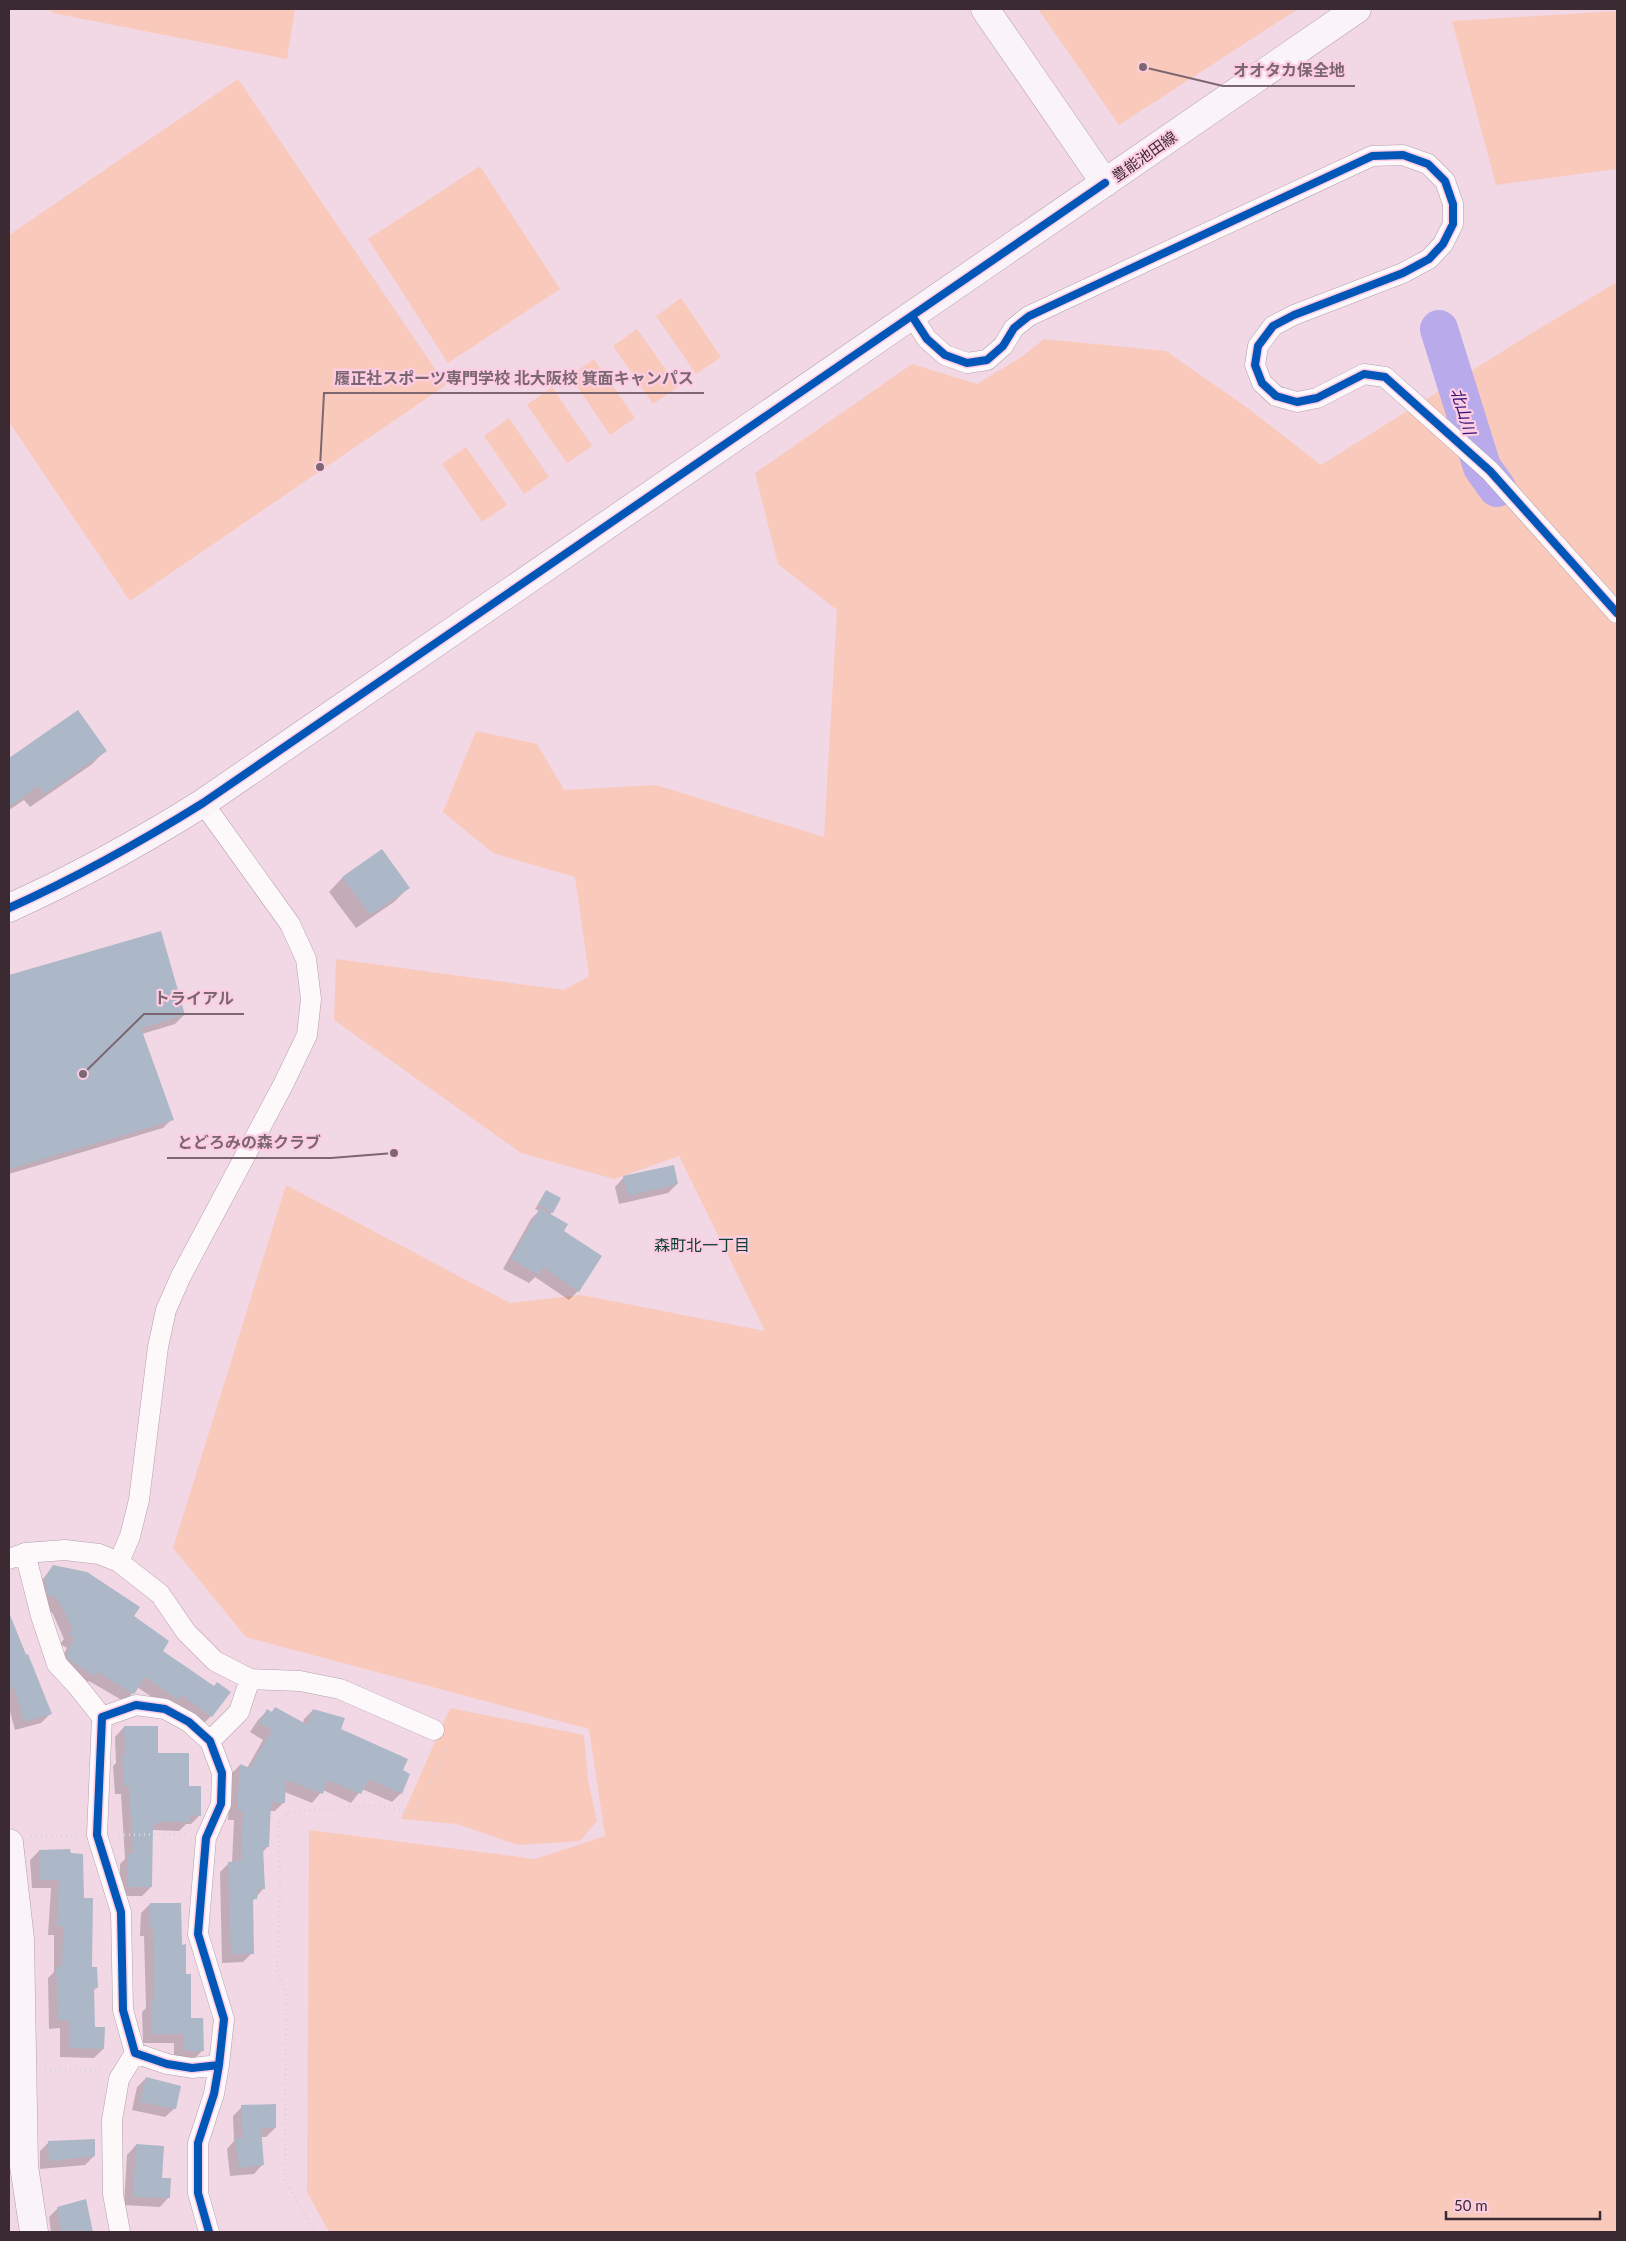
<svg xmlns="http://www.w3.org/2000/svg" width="1626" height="2241" font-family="Lato,'Noto Sans JP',sans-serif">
	<rect width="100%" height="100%" fill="#f2d8e5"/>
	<path fill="#f9c9bc" d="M49 9H295L287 59 53 13Z
		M1038 9H1298L1119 125Z
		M1617 11V169L1496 185 1452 21Z
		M238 79 446 385 130 601 9 422V235Z
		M480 166 560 289 448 363 368 239Z
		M1617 282V2232H329L307 2192 309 1830 535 1859 605 1836 589 1729 246 1637 173 1548 286 1185 510 1303 581 1295 765 1331 679 1156 614 1179 521 1153 334 1020 336 959 564 990 589 976 575 877 493 853 443 812 476 731 537 744 564 790 656 785 824 837 837 610 778 564 755 473 912 364 977 384 1023 356 1044 339 1166 351 1249 409 1321 465 1527 336Z
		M681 298 721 357 696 374 656 316Z
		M637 329 678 387 653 404 613 346Z
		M594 359 635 418 610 435 570 376Z
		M552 387 592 446 567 463 527 405Z
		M509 418 549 477 524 494 484 436Z
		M466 447 507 505 482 522 442 464Z
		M450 1708 584 1735 588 1780 597 1821 580 1841 518 1845 457 1824 401 1819Z"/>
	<path fill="#0003" d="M105 751 91 765 30 807 24 800 9 810V758Z
		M382 850 408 888 394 902 356 928 329 892 342 878Z
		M160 932 184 1015 175 1024 142 1034 172 1119 163 1128 9 1174V976Z
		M624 1177 677 1184 668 1193 619 1204 615 1187Z
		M546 1192 552 1212 550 1215 562 1231 601 1256 578 1291 569 1300 535 1277 529 1283 503 1269 531 1219 539 1211 535 1209Z
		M53 1567 132 1616 211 1716 202 1725 168 1708 137 1687 125 1702 89 1681 85 1685 58 1665 67 1648 60 1644 64 1639 53 1614 45 1605 36 1587Z
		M9 1613 50 1714 41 1723 15 1730 9 1708Z
		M275 1708 303 1724 304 1719 313 1710 401 1771V1793L392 1802 362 1789 351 1803 323 1790 312 1803 285 1792 284 1802 275 1811H269L268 1846 262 1853 263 1889 251 1903 252 1953 243 1962 222 1963 220 1872 229 1863H232L234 1820H228L231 1774 240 1765 247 1768 263 1740 250 1732 258 1720 267 1711 271 1713Z
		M124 1727 157 1754 188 1788 200 1815 191 1824H186L179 1831 152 1830 151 1887 142 1896H120V1864L125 1859 121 1794H115L113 1766 116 1763 115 1737Z
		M39 1851 83 1899 90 1968 96 1988 93 1991 94 2029 103 2049 94 2058 60 2057V2028L49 2029 48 1978 54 1972V1935H48L51 1888H32L30 1860Z
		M150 1904 180 1946 190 2019 203 2050 194 2059H174V2043H143L142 2012 146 2008 144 1936H140L141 1913Z
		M146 2078 175 2108 165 2117 132 2110 137 2087Z
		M242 2107 275 2128 266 2137H260L263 2164 254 2174 230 2176 227 2149 234 2141 233 2116Z
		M49 2142 94 2156 85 2165 40 2169V2151Z
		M136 2145 160 2179 169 2197 160 2207 124 2205 127 2155Z
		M85 2201 92 2232H51L49 2217 58 2208Z"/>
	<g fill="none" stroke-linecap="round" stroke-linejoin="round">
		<path stroke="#b9aaeb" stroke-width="38" d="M1439 329 1482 467 1497 488"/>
	</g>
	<path fill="#acb8c7" d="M78 710 107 751 44 794 39 786 9 807V758Z
		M382 849 410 888 370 915 342 877Z
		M161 931 185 1015 141 1028 174 1120 9 1169V975Z
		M674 1165 678 1184 628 1196 623 1176Z
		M546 1190 561 1198 553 1213 538 1204Z
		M540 1208 568 1224 564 1231 602 1256 579 1292 543 1267 539 1275 511 1259Z
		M53 1565 87 1572 140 1607 134 1616 169 1641 163 1651 214 1686 217 1682 231 1692 212 1717 181 1695 178 1700 145 1677 135 1693 133 1694 98 1672 95 1676 69 1660 66 1655 75 1638 69 1634 72 1629 61 1605 54 1596 48 1595 47 1592 45 1577Z
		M9 1613 26 1655 28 1654 52 1714 24 1722 14 1687 9 1690Z
		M275 1707 308 1725 313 1709 345 1718 341 1729 408 1759 403 1770 410 1774 402 1794 369 1779 361 1794 327 1780 323 1794 286 1780 285 1803 271 1802 269 1847H263L265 1889H258L257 1899H253L254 1954H231L228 1862 241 1861 243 1811H237L240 1764 250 1768 272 1730 259 1723 267 1709 272 1712Z
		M124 1726H158V1753H189V1786H201V1816L189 1815 190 1822H157V1824H153L152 1887H128V1854H133L129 1786H124L122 1755H125Z
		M70 1849 71 1853 83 1854 84 1898H93L92 1967H97L98 1988H94L95 2027H105L104 2049 69 2048V2020H58L56 1967H62L63 1926 57 1927 59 1880H40L39 1850Z
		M150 1903H181L182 1945 186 1944V1974H191V2018H203L204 2051 183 2050V2034H151V2002L154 2001V1964L153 1927H149Z
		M146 2077 181 2086 176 2109 140 2102Z
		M276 2104V2128H261L264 2165 239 2168 235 2138H243L241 2105Z
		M95 2139V2156L49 2161 48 2141Z
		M136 2144 164 2146 162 2178H171L170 2198 133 2197Z
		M86 2199 93 2232H61L57 2207Z"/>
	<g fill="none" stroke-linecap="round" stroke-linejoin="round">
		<g stroke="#b39fa9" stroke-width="21">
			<path id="street" d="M912 316 927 339 945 355 967 363 987 360 1003 346 1014 328 1029 316 1372 156 1403 155 1428 164 1445 181 1453 204V224L1443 244 1429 259 1403 273 1294 315 1273 326 1258 346 1255 365 1262 383 1276 396 1297 402 1317 398 1364 374 1385 377 1490 471 1617 613
				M25 1553 41 1616 57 1664 79 1688 102 1717
				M9 1559 25 1553 65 1550 99 1554 119 1562 160 1594 186 1632 215 1661 250 1679 300 1681 340 1689 434 1730
				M119 1562 130 1536 139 1500 158 1347 166 1310 181 1276 283 1085 307 1035 311 999 306 959 290 924 203 803
				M210 1741 239 1712 250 1679
				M120 2232 113 2194 112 2120 119 2079 135 2053
				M209 2232 198 2193V2143L214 2094 219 2065 224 2019 198 1934 206 1838 221 1804 222 1773 210 1741 189 1722 165 1709 136 1705 102 1717 97 1835 121 1912 123 2010 135 2053 167 2064 192 2068 219 2065"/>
		</g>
		<g stroke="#b39fa9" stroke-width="29">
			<path id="secondary" d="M985 9 1105 183
				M9 908C78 877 139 843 203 803L1357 9
				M9 1843 20 1939 24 2166 34 2232"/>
		</g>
		<path stroke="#dad3d7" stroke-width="3" stroke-dasharray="1 4" stroke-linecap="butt" d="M119 1835 187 1834
			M31 1836 77 1835
			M45 2070H101
			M315 2232 285 2180 286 1992 277 1972 280 1881 278 1823 289 1812 376 1805 416 1813 447 1745"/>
		<use href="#street" stroke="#fdf9fb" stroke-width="20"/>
		<use href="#secondary" stroke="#faf4f8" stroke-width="28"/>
		<g stroke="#fdcde4" stroke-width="11">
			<path id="cycleway" d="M912 316 927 339 945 355 967 363 987 360 1003 346 1014 328 1029 316 1372 156 1403 155 1428 164 1445 181 1453 204V224L1443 244 1429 259 1403 273 1294 315 1273 326 1258 346 1255 365 1262 383 1276 396 1297 402 1317 398 1364 374 1385 377 1490 471 1617 613
				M9 908C78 877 139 843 203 803L1105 183
				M209 2232 198 2193V2143L214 2094 219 2065 224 2019 198 1934 206 1838 221 1804 222 1773 210 1741 189 1722 165 1709 136 1705 102 1717 97 1835 121 1912 123 2010 135 2053 167 2064 192 2068 219 2065"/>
		</g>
		<use href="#cycleway" stroke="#0057b8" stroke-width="8"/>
	</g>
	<g text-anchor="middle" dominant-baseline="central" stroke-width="4.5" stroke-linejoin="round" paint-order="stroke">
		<g font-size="15" fill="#3c2a33" stroke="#fdcde4">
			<text transform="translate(1144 156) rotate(-35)">豊能池田線</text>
		</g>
		<g font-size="16" font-style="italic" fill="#310e74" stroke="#fdcde4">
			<text transform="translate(1464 411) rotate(73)">北山川</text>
		</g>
		<g font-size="16" fill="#0b3f30" stroke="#fdcde4">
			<text x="702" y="1244">森町北一丁目</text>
		</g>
	</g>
	<path fill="none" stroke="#7c6771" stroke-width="2" d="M1143 67L1223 86H1355M320 467L324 393H704M83 1074L144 1014H244M394 1153L331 1158H167"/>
	<g fill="#7c6771" stroke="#fdcde4" stroke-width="2">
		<circle cx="1143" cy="67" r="5"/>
		<circle cx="320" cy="467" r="5"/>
		<circle cx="83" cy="1074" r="5"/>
		<circle cx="394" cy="1153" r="5"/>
	</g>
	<g font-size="16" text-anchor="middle" font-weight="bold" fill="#7c6771" stroke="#fdcde4" stroke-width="4.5" stroke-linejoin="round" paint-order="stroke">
		<text x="1289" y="76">オオタカ保全地</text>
		<text x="514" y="384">履正社スポーツ専門学校 北大阪校 箕面キャンパス</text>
		<text x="194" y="1004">トライアル</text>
		<text x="249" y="1148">とどろみの森クラブ</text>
	</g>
	<rect width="1626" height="2241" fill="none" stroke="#3c2a33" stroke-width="20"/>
	<path d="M1446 2211v8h154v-8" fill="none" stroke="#3c2a33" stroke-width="2.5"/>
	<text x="1454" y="2211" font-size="15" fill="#3c2a33" stroke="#fdcde4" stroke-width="4" paint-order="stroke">50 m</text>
</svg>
